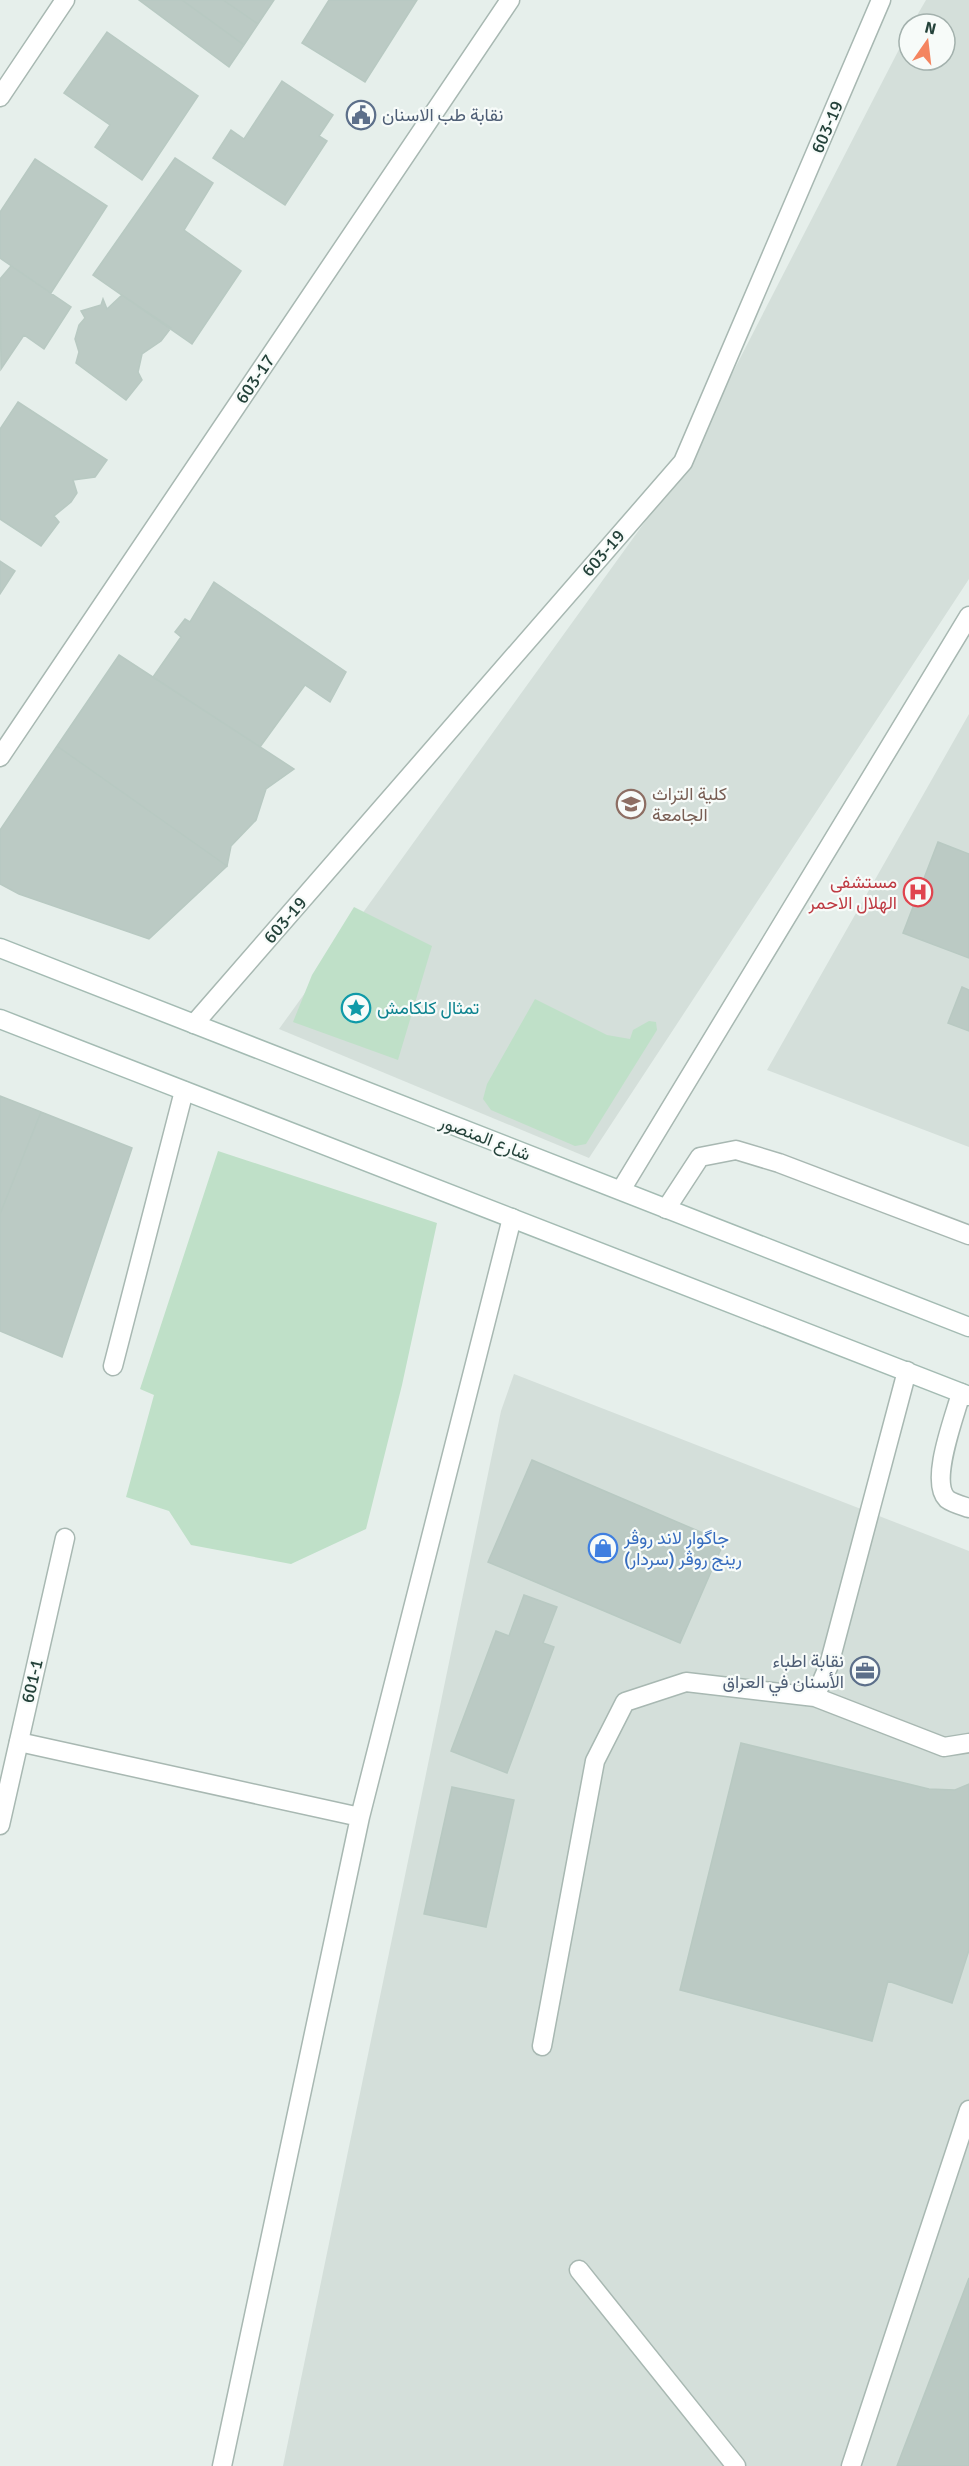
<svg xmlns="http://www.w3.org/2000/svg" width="969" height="2466" font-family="Signika,Vazirmatn,sans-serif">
	<rect width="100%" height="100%" fill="#e6efeb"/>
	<path fill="#d4dfda" d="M926 0H969V579L589 1158 279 1029 683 469 909 30V60H945V24H912Z
		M969 714V1147L767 1070Z
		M514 1374 969 1551V2466H283L501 1411Z"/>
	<path fill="#bfe0c8" d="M354 907 432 946 398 1060 293 1022 312 975Z
		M535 999 607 1035 630 1039 633 1030 649 1021 656 1022 657 1030 586 1144 575 1146 491 1110 483 1099 487 1084Z
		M218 1151 437 1223 402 1385 366 1529 291 1564 191 1545 169 1511 126 1497 154 1395 140 1389Z"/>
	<path fill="#bbcac4" stroke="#b8c9c2" stroke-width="1.5" d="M139 0H182L244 45 229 67Z
		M182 0H223L258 24 244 45Z
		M223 0H274L258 24Z
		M329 0H417L365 82 302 43Z
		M107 32 198 96 142 180 95 147 110 125 64 93Z
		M282 81 333 115 319 136 327 141 285 205 213 158 231 130 244 139Z
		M175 158 213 183 184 230 241 271 192 344 93 275Z
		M35 159 107 206 51 293 0 258V212Z
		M11 266 71 307 44 349 24 335 1 369 0 279Z
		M122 295 171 328 161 341 142 354 138 372 142 380 126 400 76 363 79 352 75 339 79 325 85 318 81 311 101 305 103 299 107 309Z
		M18 402 107 460 95 477 73 480 77 493 71 502 54 516 59 522 41 546 0 519V429Z
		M0 561 15 571 0 594Z
		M214 582 346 672 330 702 305 685 260 747 153 677 181 637 175 632 185 619 190 622Z
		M119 655 294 769 266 789 256 820 231 846 227 866 57 746Z
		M57 746 227 866 149 939 19 894 0 884V830Z
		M938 842 969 854V958L903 933Z
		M962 987 969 990V1031L948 1023Z
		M0 1096 41 1112 0 1214Z
		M41 1112 132 1148 62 1357 0 1331V1214Z
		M532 1460 724 1542 680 1643 488 1562Z
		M524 1595 557 1607 543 1643 554 1647 507 1773 451 1751 496 1631 509 1636Z
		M741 1743 929 1789 955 1790 969 1784V1950L952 2003 888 1981 872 2041 680 1990Z
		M452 1787 514 1800 486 1927 424 1914Z
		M969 2278V2466H897Z"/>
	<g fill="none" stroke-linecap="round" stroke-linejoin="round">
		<g stroke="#a8b8b2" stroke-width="21">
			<path id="lane" d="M666 1209 700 1157 736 1150 779 1163 969 1235
				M113 1366 184 1091
				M961 1393C955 1416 929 1481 947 1499 952 1503 963 1506 969 1508
				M815 1697 944 1747 969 1743
				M19 1742 360 1817
				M542 2046 595 1761 625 1702 686 1682 815 1697 829 1665 907 1371
				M579 2270 736 2466
				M222 2466 360 1817 512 1218
				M851 2466 969 2110"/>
		</g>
		<g stroke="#a8b8b2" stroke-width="21">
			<path id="street" d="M0 97 65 0
				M0 757 510 0
				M194 1024 683 462 881 0
				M621 1190 969 616
				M0 1825 65 1538"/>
		</g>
		<g stroke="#a4bbb3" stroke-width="21">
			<path id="secondary" d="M0 948 969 1327
				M0 1019 969 1396"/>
		</g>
		<use href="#lane" stroke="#fff" stroke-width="18"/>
		<use href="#street" stroke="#fff" stroke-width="18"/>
		<use href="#secondary" stroke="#fff" stroke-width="18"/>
	</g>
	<defs>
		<g id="civic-ring" transform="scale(1.5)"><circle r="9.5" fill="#f7fbf9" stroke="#5c6f8a" stroke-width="1.5"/><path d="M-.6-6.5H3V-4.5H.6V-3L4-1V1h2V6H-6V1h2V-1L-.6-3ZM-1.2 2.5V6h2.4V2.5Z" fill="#5c6f8a"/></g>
		<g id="university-ring" transform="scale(1.5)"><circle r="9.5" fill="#f7fbf9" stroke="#8d6e63" stroke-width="1.5"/><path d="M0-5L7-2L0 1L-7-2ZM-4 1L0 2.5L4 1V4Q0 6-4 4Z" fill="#8d6e63"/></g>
		<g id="hospital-ring" transform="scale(1.5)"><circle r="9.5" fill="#f7fbf9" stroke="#e0444e" stroke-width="1.5"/><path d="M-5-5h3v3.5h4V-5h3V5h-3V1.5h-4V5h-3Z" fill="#e0444e"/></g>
		<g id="sight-ring" transform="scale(1.5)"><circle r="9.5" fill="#f7fbf9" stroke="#0f9aa8" stroke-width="1.5"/><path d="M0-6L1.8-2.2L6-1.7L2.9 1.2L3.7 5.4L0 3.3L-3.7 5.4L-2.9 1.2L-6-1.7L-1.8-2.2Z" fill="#0f9aa8"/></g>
		<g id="shop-ring" transform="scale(1.5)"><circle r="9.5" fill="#f7fbf9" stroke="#3f7fe0" stroke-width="1.5"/><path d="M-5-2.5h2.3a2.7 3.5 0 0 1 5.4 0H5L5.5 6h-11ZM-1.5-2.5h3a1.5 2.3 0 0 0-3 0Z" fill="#3f7fe0"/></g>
		<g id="office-ring" transform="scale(1.5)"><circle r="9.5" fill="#f7fbf9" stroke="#5c6f8a" stroke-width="1.5"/><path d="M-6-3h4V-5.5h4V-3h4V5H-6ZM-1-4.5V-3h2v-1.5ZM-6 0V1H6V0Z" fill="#5c6f8a"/></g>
	</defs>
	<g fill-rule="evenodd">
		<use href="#civic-ring" x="361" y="115"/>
		<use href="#university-ring" x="631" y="804"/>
		<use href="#hospital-ring" x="918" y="892"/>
		<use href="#sight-ring" x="356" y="1008"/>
		<use href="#shop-ring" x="603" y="1548"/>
		<use href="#office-ring" x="865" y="1671"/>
	</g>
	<g text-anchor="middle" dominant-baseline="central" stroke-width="4.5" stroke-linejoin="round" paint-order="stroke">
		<g font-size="18" fill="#4e5e75" stroke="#f7fbf9" text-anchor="start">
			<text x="382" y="115">نقابة طب الاسنان</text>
			<text x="844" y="1661" text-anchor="end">نقابة اطباء<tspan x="844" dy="21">الأسنان في العراق</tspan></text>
		</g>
		<g font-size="18" fill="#24423a" stroke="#f7fbf9">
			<text transform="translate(827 127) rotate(-67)">603-19</text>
			<text transform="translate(255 379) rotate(-56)">603-17</text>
			<text transform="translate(603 553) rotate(-49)">603-19</text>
			<text transform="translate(285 920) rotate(-49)">603-19</text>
			<text transform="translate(485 1138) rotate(21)">شارع المنصور</text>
			<text transform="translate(32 1681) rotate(-77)">601-1</text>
		</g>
		<g font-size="18" fill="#785e54" stroke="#f7fbf9" text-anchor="start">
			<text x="652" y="794">كلية التراث<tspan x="652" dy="21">الجامعة</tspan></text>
		</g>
		<g font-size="18" fill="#be3a42" stroke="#f7fbf9" text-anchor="end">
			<text x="897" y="882">مستشفى<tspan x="897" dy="21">الهلال الاحمر</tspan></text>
		</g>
		<g font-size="18" fill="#0d838f" stroke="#f7fbf9" text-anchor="start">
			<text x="377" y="1008">تمثال كلكامش</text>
		</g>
		<g font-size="18" fill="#366cbe" stroke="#f7fbf9" text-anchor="start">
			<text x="624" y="1538">جاگوار لاند روڤر<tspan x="624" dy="21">رينج روڤر (سردار)</tspan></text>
		</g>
	</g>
	<g transform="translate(927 42) rotate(14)"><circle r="28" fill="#f7fbf9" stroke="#a3b1ad" stroke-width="1.5"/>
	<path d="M0-4.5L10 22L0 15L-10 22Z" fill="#f4845f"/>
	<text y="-9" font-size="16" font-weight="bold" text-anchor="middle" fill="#24423a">N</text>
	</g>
</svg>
